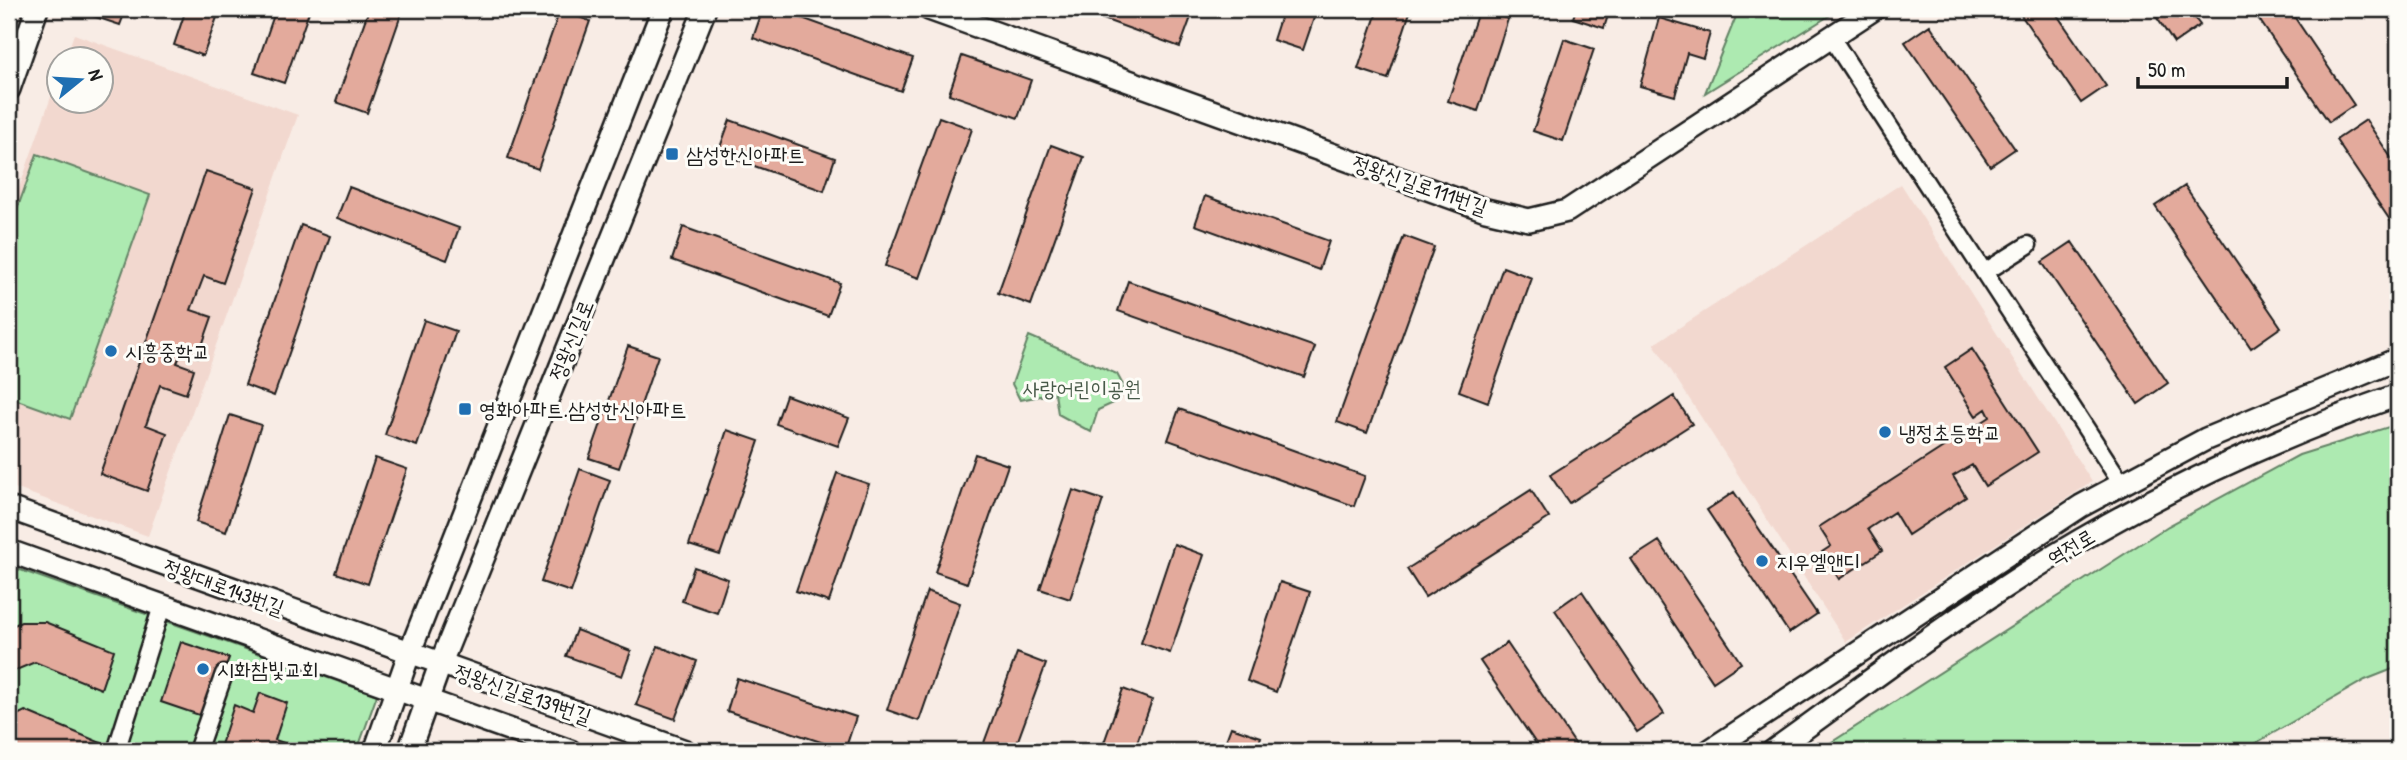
<svg xmlns="http://www.w3.org/2000/svg" width="2407" height="760" font-family="'Patrick Hand','Poor Story',sans-serif">
	<rect width="100%" height="100%" fill="#f8ece5"/>
	<filter id="ink" filterUnits="userSpaceOnUse"><feTurbulence type="fractalNoise" baseFrequency=".0143" numOctaves="2"/><feDisplacementMap in="SourceGraphic" scale="14" xChannelSelector="R" yChannelSelector="G"/><feConvolveMatrix kernelMatrix="1 2 1 2 8 2 1 2 1" color-interpolation-filters="sRGB"/></filter>
	<g filter="url(#ink)">
		<path fill="#f2d8cf" d="M74 34 298 115 148 536 9 486V217L59 74 60 102H102V60L65 59Z
			M1901 184 2092 482 1846 642 1654 344Z"/>
		<path fill="#adeab1" stroke="#648366" stroke-width="2" d="M1739 9H1840L1705 93Z
			M37 154 150 195 70 419 9 397V232Z
			M1029 336 1117 374 1123 385 1120 400 1098 410 1091 432 1058 414 1055 393 1020 400 1012 384Z
			M2398 424V667L2365 680 2242 751H1818L2168 526 2299 455Z
			M9 566 377 695 357 751H9Z"/>
		<path fill="#e3aa9c" stroke="#1c1c1c" stroke-width="2" d="M92 9H126L120 25 90 15Z
			M186 9H220L203 56 174 45Z
			M276 9H310L284 83 254 73Z
			M369 9H403L367 113 336 102Z
			M763 9H777L913 58 901 91 753 38Z
			M1076 9H1168L1191 17 1180 47Z
			M1283 9H1317L1303 50 1273 40Z
			M1378 9H1411L1388 79 1358 69Z
			M1479 9 1508 19 1478 111 1448 101Z
			M1576 9H1610L1604 28 1573 18Z
			M2017 9H2053L2106 86 2081 103Z
			M2151 9H2188L2200 25 2174 43Z
			M2252 9H2289L2354 105 2329 122Z
			M560 10 590 21 538 169 508 158Z
			M1659 18 1710 33 1703 58 1687 53 1675 96 1640 86Z
			M1930 25 2015 149 1990 166 1905 42Z
			M1564 39 1594 49 1563 141 1533 131Z
			M962 56 1031 80 1018 118 949 94Z
			M939 117 972 129 919 278 885 266Z
			M730 120 835 158 824 191 718 153Z
			M2366 120 2398 168V232L2336 140Z
			M1051 145 1084 157 1031 305 998 293Z
			M206 171 256 188 223 283 204 276 191 310 212 317 198 357 182 351 177 363 194 369 186 394 160 385 146 425 167 433 147 491 100 474Z
			M2185 186 2281 327 2251 348 2155 206Z
			M349 187 459 228 447 260 337 218Z
			M1205 196 1329 241 1319 270 1195 225Z
			M301 225 330 236 274 396 245 385Z
			M683 227 840 283 828 316 672 260Z
			M1404 236 1434 247 1367 433 1337 422Z
			M2072 242 2168 383 2138 404 2042 262Z
			M1503 267 1532 278 1488 402 1459 391Z
			M1128 281 1315 347 1304 377 1118 311Z
			M424 320 456 331 417 446 385 435Z
			M628 346 658 356 619 468 589 458Z
			M1972 349 2038 452 1985 486 1972 465 1953 476 1966 497 1908 535 1894 512 1868 529 1882 551 1839 579 1822 552 1831 546 1819 527 1990 417 1986 409 1976 416 1945 367Z
			M786 395 849 418 838 446 776 424Z
			M1674 396 1692 424 1569 503 1550 475Z
			M1179 409 1365 476 1354 506 1168 440Z
			M230 415 261 425 226 532 196 522Z
			M727 430 759 441 720 555 689 545Z
			M975 454 1008 465 967 583 935 572Z
			M375 458 407 469 368 584 336 573Z
			M580 469 610 480 571 592 541 582Z
			M837 473 869 484 829 602 796 591Z
			M1073 490 1103 500 1070 599 1040 589Z
			M1531 490 1549 518 1425 597 1407 569Z
			M1734 492 1817 614 1789 633 1707 510Z
			M1659 541 1741 663 1713 682 1631 559Z
			M1174 544 1204 555 1170 653 1141 643Z
			M694 567 728 579 717 613 682 601Z
			M1280 582 1310 592 1276 692 1247 681Z
			M927 591 960 603 919 721 887 710Z
			M1582 591 1664 714 1637 732 1555 610Z
			M21 622H45L114 650 101 689 35 662 9 673V627Z
			M576 630 631 651 622 676 566 656Z
			M181 642 229 658 208 718 161 702Z
			M1507 643 1580 751H1541L1480 661Z
			M658 646 697 661 675 719 636 705Z
			M1017 653 1046 664 1014 751H981Z
			M737 678 856 717 845 750 727 711Z
			M1123 689 1152 700 1134 751H1101Z
			M260 693 287 703 275 740 308 751H219L234 705 253 713Z
			M25 711 113 748 112 751H9V719Z
			M1231 727 1261 737 1256 751H1222Z"/>
		<g fill="none" stroke-linecap="round" stroke-linejoin="round">
			<g stroke="#1c1c1c" stroke-width="21">
				<path id="street" d="M1831 37 2122 484
					M1985 272 2028 245
					M116 751 162 606
					M197 751 224 674"/>
			</g>
			<g stroke="#1c1c1c" stroke-width="26">
				<path id="secondary" d="M929 9 1486 210 1529 220 1567 211 1874 9
					M9 89 37 9
					M9 508 685 751
					M9 551 570 751
					M375 751 409 654 663 9
					M409 751 440 665 705 9
					M1709 751 2081 506 2206 439 2398 359
					M1773 751C1849 697 1924 639 2003 588 2125 508 2260 443 2398 395"/>
			</g>
			<use href="#street" stroke="#fdfcf7" stroke-width="16"/>
			<use href="#secondary" stroke="#fdfcf7" stroke-width="21"/>
		</g>
	</g>
	<g fill="#1f6fb2" stroke="#fdfcf7" stroke-width="2.5">
		<rect x="665" y="147" width="14" height="14" rx="3.5"/>
		<circle cx="111" cy="351" r="7"/>
		<rect x="458" y="402" width="14" height="14" rx="3.5"/>
		<circle cx="1885" cy="432" r="7"/>
		<circle cx="1762" cy="561" r="7"/>
		<circle cx="203" cy="669" r="7"/>
	</g>
	<g text-anchor="middle" dominant-baseline="central" stroke-width="6" stroke-linejoin="round" paint-order="stroke">
		<g font-size="21" fill="#1c1c1c" stroke="#fdfcf7" text-anchor="start">
			<text x="686" y="154">삼성한신아파트</text>
			<text x="125" y="351">시흥중학교</text>
			<text x="479" y="409">영화아파트.삼성한신아파트</text>
			<text x="1899" y="432">냉정초등학교</text>
			<text x="1776" y="561">지우엘앤디</text>
			<text x="217" y="669">시화참빛교회</text>
		</g>
		<g font-size="21" fill="#1c1c1c" stroke="#fdfcf7">
			<text transform="translate(1420 185) rotate(19)">정왕신길로111번길</text>
			<text transform="translate(571 340) rotate(-68)">정왕신길로</text>
			<text transform="translate(2071 547) rotate(-31)">역전로</text>
			<text transform="translate(224 587) rotate(20)">정왕대로143번길</text>
			<text transform="translate(523 694) rotate(19)">정왕신길로139번길</text>
		</g>
		<g font-size="21" fill="#485a49" stroke="#fdfcf7">
			<text x="1082" y="388">사랑어린이공원</text>
		</g>
	</g>
	<rect width="2407" height="760" fill="none" stroke="#fdfcf7" stroke-width="35"/>
	<rect x="18" y="18" width="2372" height="725" fill="none" stroke="#1c1c1c" stroke-width="2.5" filter="url(#ink)"/>
	<g transform="translate(80 80) rotate(72)"><circle r="33" fill="#fdfcf7" stroke="#a3a29f" stroke-width="2"/>
	<path d="M0-5L12 26L0 18L-12 26Z" fill="#1f6fb2"/>
	<text y="-10" font-size="19" font-weight="bold" text-anchor="middle" fill="#1c1c1c">N</text>
	</g>
	<path d="M2138 77v10h149v-10" fill="none" stroke="#1c1c1c" stroke-width="3.5"/>
	<text x="2148" y="77" font-size="21" fill="#1c1c1c" stroke="#fdfcf7" stroke-width="5" paint-order="stroke">50 m</text>
</svg>
